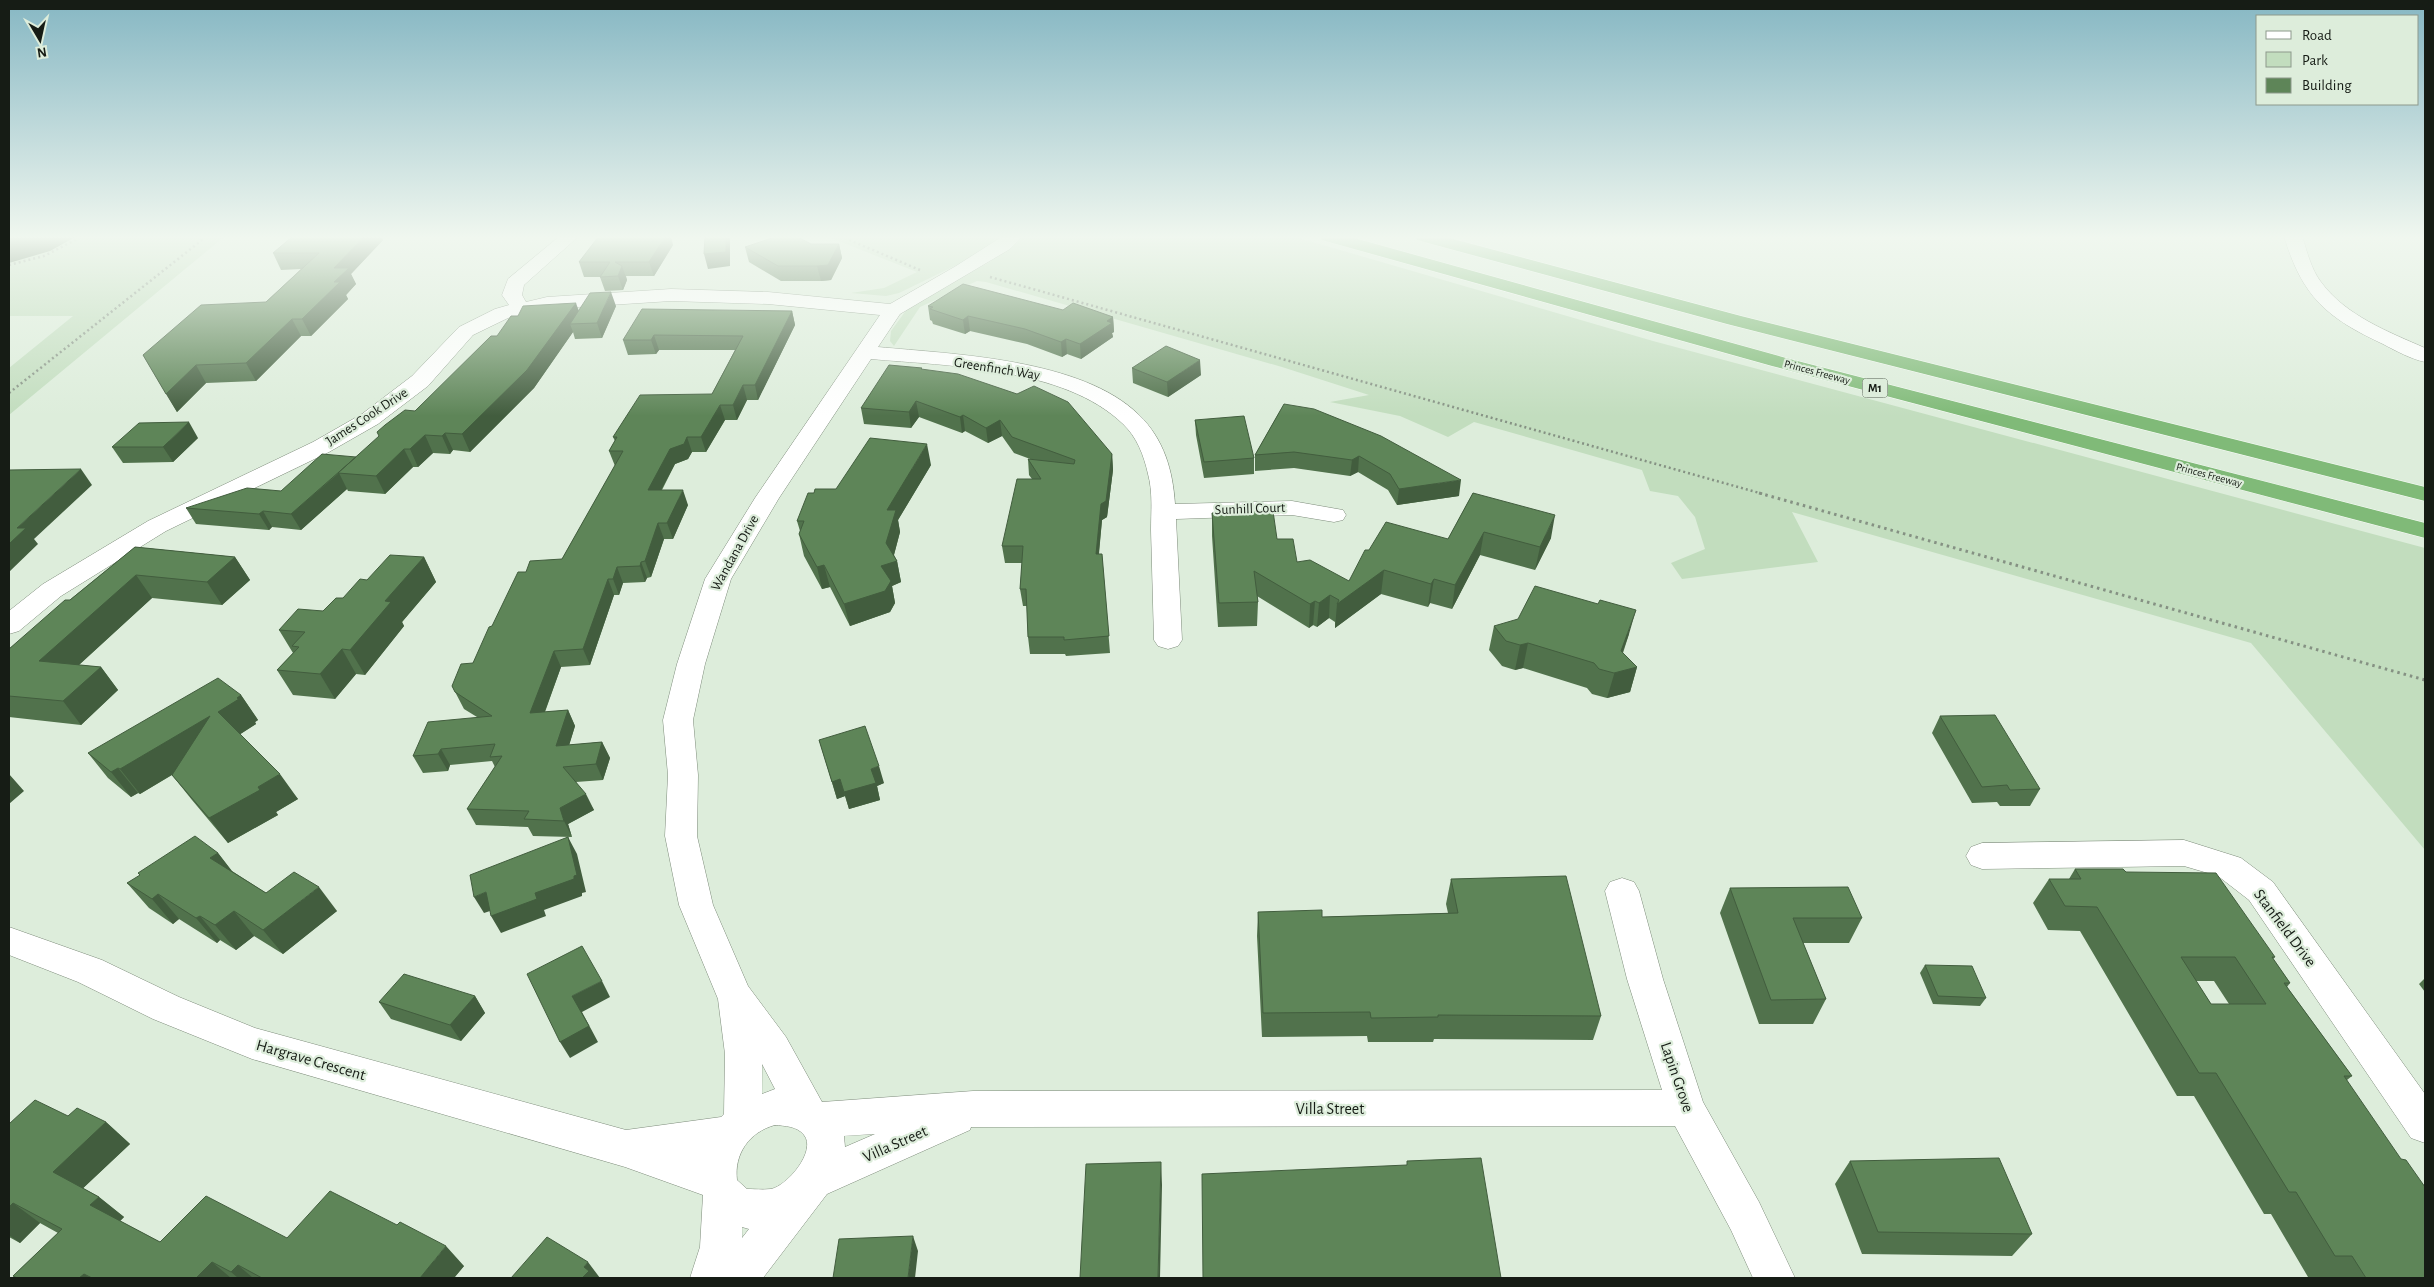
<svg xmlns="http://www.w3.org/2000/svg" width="2434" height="1287" font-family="'Alegreya Sans',sans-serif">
	<rect width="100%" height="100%" fill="#ddeddb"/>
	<path fill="#c2ddbe" d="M9 236H225L9 415V368L73 316H9Z
		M826 236H1001L973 257 899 293 886 296 851 293 884 288 917 272Z
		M1025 236H1292L1653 341 2425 548V850L2251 643 1792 512 1818 562 1682 579 1671 563 1705 549 1695 517 1678 496 1650 491 1642 470 1474 422 1448 437 1400 416 1330 402 1369 395 1282 367 986 282 977 281 920 307 894 346 890 341 891 331 910 305 988 263 1012 247Z"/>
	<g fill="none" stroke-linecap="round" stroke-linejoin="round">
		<g stroke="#7e8c7b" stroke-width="1">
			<path id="minor" d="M560 236H579L524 285 522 295 526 302 547 297 671 289 768 292 890 304 956 266 1003 236H1023L1010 249 900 314 878 347C954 354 1083 359 1139 415 1164 439 1173 471 1175 504L1292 501 1343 510 1346 515 1343 520 1334 522 1292 515 1176 519 1182 640 1178 646 1168 649 1158 646 1154 640C1153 603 1152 567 1151 530 1151 512 1153 492 1148 474 1144 456 1137 437 1123 424 1064 367 948 366 871 359L779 498 731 579 705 664 693 720 698 775 697 836 713 905 748 986 786 1037 822 1102 973 1091 1662 1090 1627 979 1605 891 1610 882 1622 878 1634 882 1639 891 1663 979 1703 1102 1759 1202 1795 1278H1753L1731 1230 1675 1126 971 1127 970 1130 827 1194 763 1278H690L700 1247 703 1195 625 1167 252 1059 153 1019 78 982 9 955V927L102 960 179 997 255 1028 626 1130 721 1117 724 1114 725 1054 718 999 679 905 665 836 668 775 663 720 677 664 705 579 755 498 880 315 768 304 671 301 547 309 508 318 473 335 428 386 378 424 329 452 166 531 61 596 19 631 9 634V611L43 584 148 521 313 442 362 414 412 376 459 327 495 309 509 305 502 295 508 279ZM762 1064 775 1089 762 1094ZM775 1125C785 1126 797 1126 804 1135 817 1151 787 1186 771 1189 763 1190 754 1189 747 1189L737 1180C734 1154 749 1132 775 1125ZM875 1134 845 1147 844 1136ZM742 1227 749 1229 742 1238Z
				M2284 236H2302C2307 251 2311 269 2321 282 2346 316 2389 332 2425 348V362C2411 359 2396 351 2383 344 2327 318 2302 297 2284 236Z
				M2184 840 2241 858 2273 882 2425 1094V1143L2411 1138 2249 900 2218 876 2184 866 1982 869 1971 865 1966 856 1971 847 1982 843Z"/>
		</g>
		<g stroke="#fff" stroke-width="1">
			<path id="highway" d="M1319 236H1347L1786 358 2425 523V538L1772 366 1322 240Z
				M1414 236H1442L1741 316 2425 487V501L1727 324 1417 240Z"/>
		</g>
		<path stroke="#859183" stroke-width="2.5" stroke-dasharray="2 3" stroke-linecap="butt" d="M840 236 920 270
			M9 265 44 256 83 236
			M990 277 1763 494
			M9 393 207 236"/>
		<path stroke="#859183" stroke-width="3" stroke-dasharray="2.5 4" stroke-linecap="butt" d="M1759 493 2425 680"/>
		<use href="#minor" fill="#fff" fill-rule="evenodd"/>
		<use href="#highway" fill="#80ba78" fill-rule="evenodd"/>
	</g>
	<path fill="#51724c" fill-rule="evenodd" d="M383 240 351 274 356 284 346 295 348 299 311 336H301L256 381 206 383 177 412 143 355 266 302 301 269 281 270 273 253Z
		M811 244H839L842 258 831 280 821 281H781L749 262 745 247Z
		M673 245 654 276H626L627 280 623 290 605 291 600 277H584L579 262Z
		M616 306 602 338 575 339 573 332 534 388 470 452 453 450 450 454 433 453 418 467H413L385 494 348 491 347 489 301 530 272 527 269 530 196 524 186 508 281 491 356 457 415 411 497 336 578 311Z
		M928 306 1063 310 1113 317 1114 332 1112 333 1113 337 1081 359 1067 354 1062 357 1027 344 970 331 965 334 933 324 932 321 930 320Z
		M792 311 795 325 758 400H747L737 420H725L706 452H692L688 459 675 464 662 490 688 505 673 539H664L651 577 647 578 645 582 623 583 619 595H614L590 665 561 667 545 712 568 710 575 726 569 745 602 742 610 758 603 780 576 782 594 810 568 824 572 837 533 836 528 827 476 825 467 809 495 767 492 761 450 765 448 771 423 773 413 756 477 717 464 709 452 686 473 663 492 626 526 572 562 559 615 466 609 451 615 441 613 437 712 394 735 350H659L656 354 628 355 623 340Z
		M1132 368 1201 375 1168 397 1133 383Z
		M923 370 1112 454 1113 470 1107 517 1102 520 1099 554H1102L1110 653 1066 656 1065 654H1030L1028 637 1027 606H1023L1020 589 1022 563H1005L1002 546 1032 479 1029 475 1028 459 1033 460 1014 453 1002 436 988 443 965 431 962 433 919 417 911 428 864 424 861 408Z
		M1284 404 1459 496 1397 505 1388 490 1358 472 1350 476 1294 468 1255 471V455Z
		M1195 420 1254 458V474L1204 478 1196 435Z
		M198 438 173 462 123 463 112 447Z
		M931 465 898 520 900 532 894 555 897 561 901 582 892 586 895 603 890 612 850 626 830 587 822 589 804 556 799 534 800 531 797 521 814 493 836 489Z
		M1473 493 1551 538 1535 570 1480 555 1452 609 1430 603 1428 607 1381 594 1335 628V622L1329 618 1317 627 1313 625 1309 628 1257 596 1258 602 1257 626 1218 627 1212 536V513L1277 539 1297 562 1349 581 1448 539Z
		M135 547 235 557 250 580 222 605 152 598 79 665 101 667 118 690 81 725 9 717V649Z
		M424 557 436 582 402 622 404 626 365 675 356 674 335 699 293 695 277 670 293 653 279 630 323 611 343 598 367 580Z
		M1494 626 1629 634 1623 653 1637 667 1630 692 1607 698 1592 694 1587 688 1523 668 1515 670 1502 666 1489 650Z
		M241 695 258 720 255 722 256 724 240 734 298 799 276 812 278 815 228 843 192 800 172 775 140 794 138 793 131 797 108 778 88 753Z
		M1940 716 2040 789 2030 806H2000L1997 802 1972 803 1932 733Z
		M819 740 884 783 877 786 880 800 849 809 845 796 837 799Z
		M218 853 232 871 266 893 337 911 283 954 254 936 236 950 220 940 217 943 179 919 173 924 149 908 127 883Z
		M2075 869 2126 872 2275 957 2273 959 2290 983 2287 987 2352 1076 2347 1080 2425 1278H2325L2308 1277 2271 1214H2264L2194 1096H2177L2080 931 2048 930 2033 903 2049 879H2069ZM2196 981H2214L2229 1004H2211Z
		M1451 879 1601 1016 1593 1040 1434 1039 1433 1042H1368L1367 1036 1262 1037 1257 936 1258 912 1322 917 1448 913 1446 904Z
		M1730 888 1862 918 1849 943H1803L1826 999 1813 1024H1759L1720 913Z
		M1925 965 1986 998 1980 1006 1933 1004 1920 973Z
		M2425 978V992L2419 984Z
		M475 996 485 1013 461 1041 391 1019 379 1002Z
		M68 1116 106 1122 130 1144 83 1188 99 1197 124 1217 120 1221 160 1242 287 1238 464 1266 454 1278H16L13 1276 58 1233 40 1223 20 1243 9 1237V1124Z
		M1850 1161 2032 1234 2012 1256 1862 1254 1835 1184Z"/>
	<path fill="#425d3e" d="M9 236H77L50 251 9 263Z
		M365 236H381L383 240 351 274 356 284 346 295 348 299 311 336 302 319 334 282V268Z
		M666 236H671L673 245 654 276 649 262Z
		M726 236H729L730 239V266L708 269 704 254Z
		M839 244 842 258 831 280 821 281 817 266Z
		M622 266 627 280 623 290 618 276Z
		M611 292 616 306 602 338 597 323Z
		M576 303 582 320 570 324 573 332 534 388 470 452 462 434Z
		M792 311 795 325 758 400 755 385Z
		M968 316 970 331 965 334 963 320Z
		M1113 317 1114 332 1112 333 1113 337 1081 359 1080 344 1107 321Z
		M292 319 301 336 256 381 246 363Z
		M654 335 659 350 656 354 651 340Z
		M1066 339 1067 354 1062 357 1061 342Z
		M1200 360 1201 375 1168 397 1167 382Z
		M196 365 206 383 177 412 166 394Z
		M743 385 747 400 737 420 733 405Z
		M916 401 919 417 911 428 909 412Z
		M720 405 725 420 706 452 701 437Z
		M963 415 965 431 962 433 960 417Z
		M1000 420 1002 436 988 443 986 428Z
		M189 422 198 438 173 462 163 447Z
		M445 433 453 450 450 454 442 436Z
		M425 435 433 453 418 467 410 449Z
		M687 437 692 452 688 459 675 464 653 505 648 490 670 449Z
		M927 444 931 465 898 520 900 532 892 562 897 561 901 582 892 586 895 603 890 612 850 626 844 604 881 566 887 510Z
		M404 449 413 467 385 494 376 476Z
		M1112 454 1113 470 1107 517 1102 520 1097 571 1096 554 1101 504Z
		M1359 456 1358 472 1350 476 1352 460Z
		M81 469 92 485 34 539 38 544 9 572V544L17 528Z
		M339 473 347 489 301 530 291 514Z
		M1461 480 1459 496 1397 505 1399 489Z
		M683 490 688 505 673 539 667 523Z
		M263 511 272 527 269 530 259 514Z
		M1555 515 1551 538 1535 570 1540 547Z
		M658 523 664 539 651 577 645 561Z
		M1484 532 1480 555 1452 609 1455 585Z
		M235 557 250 580 222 605 207 582Z
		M424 557 436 582 402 622 404 626 365 675 350 650 385 601Z
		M641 562 647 578 645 582 640 566Z
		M824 565 830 587 822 589 817 567Z
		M617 567 623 583 619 595 613 579Z
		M1384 570 1381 594 1335 628 1337 604Z
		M136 575 152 598 58 684 39 661Z
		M608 579 614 595 590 665 583 649Z
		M1434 579 1430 603 1428 607 1431 584Z
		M1330 595 1329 618 1317 627 1319 603Z
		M1315 601 1313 625 1309 628 1310 604Z
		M1636 610 1629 634 1615 673 1637 667 1630 692 1607 698 1621 651Z
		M1528 643 1523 668 1515 670 1520 645Z
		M342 649 356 674 335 699 320 674Z
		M554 651 561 667 538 730 530 713Z
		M101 667 118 690 81 725 63 701Z
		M241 695 258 720 255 722 256 724 236 737 218 712Z
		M568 710 575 726 564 762 556 746Z
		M210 716 228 741 140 794 120 769Z
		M602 742 610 758 603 780 596 764Z
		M441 749 450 765 448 771 438 754Z
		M879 766 884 783 877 786 880 800 849 809 844 792 871 769Z
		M118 768 138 793 131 797 111 772Z
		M9 774 24 791 9 804Z
		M280 774 298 799 276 812 278 815 228 843 209 818 258 787Z
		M840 779 845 796 837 799 832 782Z
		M586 794 594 810 568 824 572 837 564 821 560 808Z
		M568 837 577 854 586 892 582 893V896L544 910 546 916 501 933 491 916 535 893Z
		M218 853 237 878 210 858Z
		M319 887 337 911 283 954 263 930Z
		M486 892 496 909 484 913 474 897Z
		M158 894 179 919 173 924 152 899Z
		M234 911 254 936 236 950 215 925Z
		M200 916 220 940 217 943 196 918Z
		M602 981 610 997 582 1012 598 1042 570 1058 560 1042 572 996Z
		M475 996 485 1013 461 1041 450 1025Z
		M106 1122 130 1144 78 1193 53 1172Z
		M1161 1162 1162 1185 1160 1278H1158Z
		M99 1197 124 1217 115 1226 90 1205Z
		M13 1203 40 1223 20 1243 9 1235V1207Z
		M913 1236 918 1251 915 1278H908Z
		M446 1246 464 1266 454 1278H420Z
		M212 1262 231 1278H196Z
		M588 1262 600 1278H582L584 1267Z
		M238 1265 253 1278H238L231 1272Z
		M84 1274 90 1278H79Z"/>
	<path fill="#5e8558" stroke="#425d3e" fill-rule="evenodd" d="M293 236H365L334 268H349L334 282H340L302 319H292L246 363 196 365 166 394 143 355 201 305 266 302 319 253H273Z
		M599 236H666L649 262H615L622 266 618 276 600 277 610 262H579Z
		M705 236H726V252L704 254Z
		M778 236H796L811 244H839L828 265 817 266H778L745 247Z
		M963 284 1063 310 1073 303 1113 317 1107 321 1112 323 1080 344 1066 339 1061 342 1025 329 968 316 963 320 930 309 933 307 928 306Z
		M611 292 597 323 570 324 590 293Z
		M576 303 527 370 462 434 445 433 442 436 425 435 410 449H404L376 476 338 473 379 436 377 432 385 425 405 410 415 411 491 336H497L511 316H518L523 306Z
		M642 309 792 311 755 385H743L733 405H720L701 437H687L684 444 670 449 648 490H683L667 523H658L645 561 641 562 640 566 617 567 613 579H608L583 649 554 651 530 713 568 710 556 746 602 742 596 764 563 767 586 794 560 808 564 821 524 819 529 811 467 809 502 756 490 757 495 744 441 749 438 754 413 756 428 722 492 716 455 692 452 686 461 664 473 663 489 627 492 626 518 572H526L530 561 562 559 623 451H609L617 437H613L640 395 712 394 743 336 654 335 651 340H623Z
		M1166 346 1200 360 1167 382 1132 368Z
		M889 365 922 368 921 369 958 374 1017 394 1034 386 1068 402 1112 454 1106 501 1101 504 1096 554H1102L1109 636 1064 640V637H1028L1026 589H1020L1023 546H1002L1017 479H1041L1028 459 1074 464 1075 460 1012 437 1000 420 986 428 963 415 960 417 916 401 909 412 861 408Z
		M1284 404 1314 409 1381 436 1461 480 1399 489 1390 474 1359 456 1352 460 1294 452 1255 455Z
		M1244 416 1254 458 1204 462 1195 420Z
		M189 422 163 447H112L139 423Z
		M870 438 927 444 887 510H896L886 543 897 561 881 566 891 581 885 591 844 604 824 565 817 567 799 534 804 521H797L808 493H814L815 489H836Z
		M322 454 356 457 291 514 263 511 259 514 186 508 247 488 281 491Z
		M81 469 17 528H26L9 544V470Z
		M1473 493 1555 515 1540 547 1484 532 1455 585 1434 579 1431 584 1384 570 1337 604 1339 600 1330 595 1319 603 1315 601 1310 604 1254 571 1258 602 1219 603 1212 513 1273 511 1277 539H1293L1297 562 1310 560 1349 581 1365 550H1369L1386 522 1448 539Z
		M135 547 235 557 207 582 136 575 39 661 101 667 63 701 9 696V649L65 600H70Z
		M390 555 424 557 385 601 391 602 350 650 342 649 320 674 277 670 299 647 292 646 305 632 279 630 298 609 323 611 336 598H343L360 579 367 580Z
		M1535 586 1598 604 1600 600 1636 610 1621 651 1637 667 1614 673 1599 669 1594 663 1528 643 1520 645 1506 641 1494 626 1518 619Z
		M218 678 241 695 237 698 239 699 218 712 280 774 258 787 260 790 209 818 172 775 210 716 120 769 118 768 111 772 88 753Z
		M1995 715 2040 789 2010 790 2007 785 1982 787 1940 716Z
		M865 726 879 766 871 769 876 783 844 792 840 779 832 782 819 740Z
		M195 836 218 853 210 858 266 893 294 872 319 887 263 930 234 911 215 925 200 916 196 918 158 894 152 899 127 883 140 875 138 873Z
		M568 837 577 875 574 876V879L535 893 537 899 491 916 486 892 474 897 470 875Z
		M2075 869H2123L2126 872 2216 873 2275 957H2272L2290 983H2284L2352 1076H2344L2401 1159 2406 1160 2425 1187V1278H2366L2352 1256H2335L2296 1192H2289L2216 1073H2199L2097 907 2065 906 2049 879H2081ZM2181 957H2235L2266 1004H2211Z
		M1566 876 1601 1016 1438 1015V1017L1371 1018 1370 1012 1263 1013 1258 912 1322 910V917L1458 913 1451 879Z
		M1848 887 1862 918H1793L1826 999 1771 1000 1730 888Z
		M582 946 602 981 572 996 589 1026 560 1042 527 974Z
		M1925 965 1972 966 1986 998 1938 996Z
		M404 974 475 996 450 1025 379 1002Z
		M35 1100 68 1116 77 1108 106 1122 53 1172 99 1197 90 1205 160 1242 206 1196 287 1238 330 1191 397 1225 400 1222 446 1246 420 1278H262L238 1265 231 1272 212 1262 196 1278H92L84 1274 79 1278H17L13 1276 62 1229 13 1203 9 1207V1124Z
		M1481 1158 1501 1278H1203L1202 1174 1407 1165V1161Z
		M1999 1158 2032 1234 1878 1232 1850 1161Z
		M1161 1162 1158 1278H1080L1086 1164Z
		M913 1236 908 1278H833L839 1239Z
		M547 1237 588 1262 584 1267 589 1271 582 1278H511Z"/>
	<linearGradient id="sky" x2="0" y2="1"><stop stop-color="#86b7c3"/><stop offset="0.57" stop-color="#f0f7ef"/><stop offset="1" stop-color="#f0f7ef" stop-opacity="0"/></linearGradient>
	<rect width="2434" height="416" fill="url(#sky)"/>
	<g text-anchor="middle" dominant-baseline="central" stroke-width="4.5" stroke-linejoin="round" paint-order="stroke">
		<g font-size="11" fill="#161c15" stroke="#ddeddb">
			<text transform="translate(1817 372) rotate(15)">Princes Freeway</text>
			<text transform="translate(2209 475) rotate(15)">Princes Freeway</text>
		</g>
		<rect fill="#ddeddb" stroke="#525b50" stroke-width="1" x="1862.5" y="378.5" width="25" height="19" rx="4"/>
		<g font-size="12" font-weight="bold" fill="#161c15">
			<text x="1875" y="388">M1</text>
		</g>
		<g font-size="14" fill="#161c15" stroke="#ddeddb">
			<text transform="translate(997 369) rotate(9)">Greenfinch Way</text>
			<text transform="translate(367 417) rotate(-33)">James Cook Drive</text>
			<text transform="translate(1250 509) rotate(-2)">Sunhill Court</text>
			<text transform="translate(735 553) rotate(-61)">Wandana Drive</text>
		</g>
		<g font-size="16" fill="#161c15" stroke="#ddeddb">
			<text transform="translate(2285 928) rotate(53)">Stanfield Drive</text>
			<text transform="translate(311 1060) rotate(16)">Hargrave Crescent</text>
			<text transform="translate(1677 1077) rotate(71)">Lapin Grove</text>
			<text x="1330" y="1109">Villa Street</text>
			<text transform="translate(895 1144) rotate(-24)">Villa Street</text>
		</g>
	</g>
	<rect width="2434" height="1287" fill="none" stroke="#161c15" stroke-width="20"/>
	<rect x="2256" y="15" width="162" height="90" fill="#ddeddb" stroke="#8d998c"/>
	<rect x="2266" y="31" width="25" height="8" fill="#ffffff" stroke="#8d998c"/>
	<text x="2302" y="40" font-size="15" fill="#161c15">Road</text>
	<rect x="2266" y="52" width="25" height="15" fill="#c2ddbe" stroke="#8d998c"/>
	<text x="2302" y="65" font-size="15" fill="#161c15">Park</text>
	<rect x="2266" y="78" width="25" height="15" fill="#5e8558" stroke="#8d998c"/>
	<text x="2302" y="90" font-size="15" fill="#161c15">Building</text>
	<g transform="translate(40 40) rotate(171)" stroke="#ddeddb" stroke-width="4" paint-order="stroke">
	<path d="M0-4L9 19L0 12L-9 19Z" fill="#161c15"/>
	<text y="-8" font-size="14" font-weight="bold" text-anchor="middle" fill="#161c15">N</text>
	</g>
</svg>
